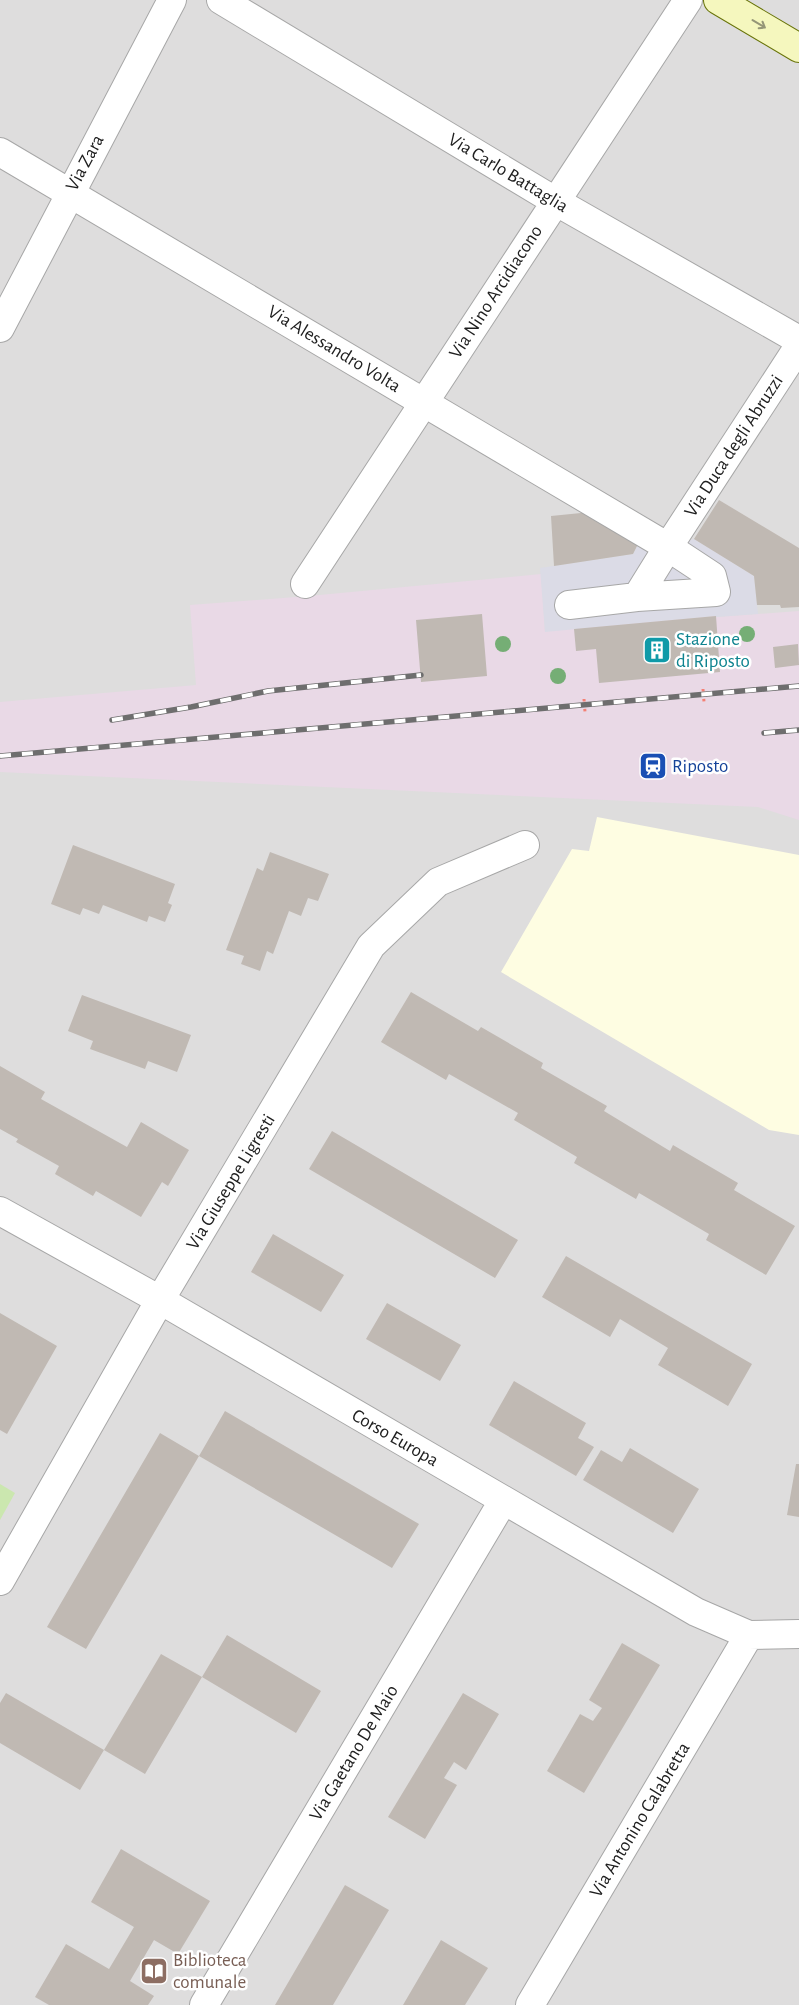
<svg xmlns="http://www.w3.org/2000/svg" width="799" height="2005" font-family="'Alegreya Sans',sans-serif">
	<rect width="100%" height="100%" fill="#f0ede7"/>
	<path fill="#dedddd" d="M0 0H799V2005H0Z"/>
	<path fill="#e9d9e6" d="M541 574 545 631 716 616V617L799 611V820L758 807 0 772V702L196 685 190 605 309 596Z"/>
	<path fill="#fefde2" d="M597 817 799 855V1135L769 1130 501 972 572 849 589 851Z"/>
	<path fill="#cbe7af" d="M0 1484 15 1493 0 1520Z"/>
	<path fill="#dbdbe6" d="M694 539 754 576 758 614 716 617 715 616 545 632 540 568 633 554 639 542 668 546Z"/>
	<path fill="#c0b9b3" d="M719 500 799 548V607L781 608 780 605H757L754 576 694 539Z
		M591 512 639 542 633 554 554 566 551 516Z
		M482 614 487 676 421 682 416 620Z
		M716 616 720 672 599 683 596 649 576 651 574 629Z
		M798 644 799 665 775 668 773 647Z
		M73 845 175 884 168 903 172 905 165 922 149 916 147 922 103 905 99 914 83 908 80 915 51 904Z
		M270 852 329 874 318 901 308 898 301 916 289 911 273 954 267 951 260 971 241 964 244 956 226 950 257 868 263 871Z
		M411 992 478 1031 481 1027 543 1063 541 1068 607 1106 604 1111 670 1151 673 1145 738 1183 734 1190 795 1226 766 1275 706 1240 709 1234 639 1193 636 1199 574 1163 577 1157 514 1120 518 1113 449 1074 446 1080 381 1042Z
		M82 995 191 1035 177 1072 148 1061 145 1069 90 1049 93 1041 68 1031Z
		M0 1066 45 1092 41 1099 127 1147 141 1122 189 1150 168 1186 162 1182 141 1217 96 1191 93 1196 55 1174 59 1166 16 1142 18 1139 0 1129Z
		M332 1131 518 1240 495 1278 309 1169Z
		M273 1234 344 1275 321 1312 251 1272Z
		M566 1256 752 1364 728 1406 658 1365 668 1348 620 1319 610 1337 542 1297Z
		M387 1303 461 1345 440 1381 366 1339Z
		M0 1313 57 1346 7 1434 0 1430Z
		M514 1381 586 1423 578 1438 594 1447 576 1476 489 1425Z
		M225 1411 419 1524 392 1568 199 1456Z
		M160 1433 199 1456 86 1649 47 1627Z
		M630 1448 699 1489 673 1533 583 1480 601 1450 622 1462Z
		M796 1464H799V1517L787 1515Z
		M227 1635 321 1691 296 1733 202 1677 145 1774 104 1750 161 1654 202 1677Z
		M622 1643 660 1665 584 1793 547 1771 580 1714 593 1721 602 1708 589 1700Z
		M6 1693 104 1750 80 1790 0 1743V1703Z
		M463 1693 499 1714 466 1770 454 1762 444 1778 457 1785 425 1839 388 1817Z
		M121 1849 210 1901 178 1954 154 1940 130 1981 154 1996 148 2005H49L35 1997 66 1944 109 1969 134 1927 91 1902Z
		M345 1885 389 1910 333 2005H275Z
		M441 1940 488 1968 465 2005H403Z"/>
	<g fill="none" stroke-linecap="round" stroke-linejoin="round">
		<g stroke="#a7a7a7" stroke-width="30">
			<path id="street" d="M221 0 555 201 799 340
				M0 152 668 547 712 576 716 592 637 597 569 605
				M0 328 172 0
				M305 584 688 0
				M637 597 668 547 799 346
				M0 1211 160 1300 696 1612 749 1635 799 1634
				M0 1581 160 1300 371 946 438 882 525 845
				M204 2005 503 1501
				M530 2005 749 1635"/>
		</g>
		<g stroke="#69740a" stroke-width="30">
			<path id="secondary" d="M718 0 799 48"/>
		</g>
		<path stroke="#f48074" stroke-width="3" stroke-dasharray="2.5 2.5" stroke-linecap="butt" d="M703 689 704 702
			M584 699 585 712"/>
		<use href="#street" stroke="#fff" stroke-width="28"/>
		<use href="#secondary" stroke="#f5f7be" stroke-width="28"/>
		<g stroke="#6e6e6e" stroke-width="5.5">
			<path id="rail" d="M112 720 191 707 268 691 421 675
				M764 733 799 730
				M0 756 799 686"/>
		</g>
		<use href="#rail" stroke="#fff" stroke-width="4" stroke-dasharray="11" stroke-linecap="butt"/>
	</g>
	<g fill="#75ae75">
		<circle cx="747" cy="634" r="8"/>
		<circle cx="503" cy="644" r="8"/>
		<circle cx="558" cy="676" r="8"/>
	</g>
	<defs><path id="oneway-shaft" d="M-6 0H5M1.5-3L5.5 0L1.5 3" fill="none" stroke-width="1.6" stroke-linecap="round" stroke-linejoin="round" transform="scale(1.25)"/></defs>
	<use stroke="#959677" href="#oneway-shaft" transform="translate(759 24) rotate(31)"/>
	<defs>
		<g id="building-square" transform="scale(1.4375)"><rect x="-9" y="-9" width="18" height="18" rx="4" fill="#0f9aa8" stroke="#fff"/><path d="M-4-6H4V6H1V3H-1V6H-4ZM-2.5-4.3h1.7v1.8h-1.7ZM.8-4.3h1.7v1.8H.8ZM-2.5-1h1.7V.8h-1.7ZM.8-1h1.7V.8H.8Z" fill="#fff"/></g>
		<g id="station-square" transform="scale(1.4375)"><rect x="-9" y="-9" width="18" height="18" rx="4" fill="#1a4fb4" stroke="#fff"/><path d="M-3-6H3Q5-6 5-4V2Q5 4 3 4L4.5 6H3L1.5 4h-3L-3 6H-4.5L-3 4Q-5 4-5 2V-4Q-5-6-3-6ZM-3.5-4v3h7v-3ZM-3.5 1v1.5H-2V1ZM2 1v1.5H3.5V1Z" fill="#fff"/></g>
		<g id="library-square" transform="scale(1.4375)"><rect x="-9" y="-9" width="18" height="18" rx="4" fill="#8d6e63" stroke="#fff"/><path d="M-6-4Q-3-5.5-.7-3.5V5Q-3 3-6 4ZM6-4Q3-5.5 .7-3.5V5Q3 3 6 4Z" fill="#fff"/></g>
	</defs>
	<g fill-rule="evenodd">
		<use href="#building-square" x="657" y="650"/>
		<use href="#station-square" x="653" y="766"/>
		<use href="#library-square" x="154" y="1971"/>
	</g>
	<g text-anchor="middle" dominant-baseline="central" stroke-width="5" stroke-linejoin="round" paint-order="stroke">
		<g font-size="19" fill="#202020" stroke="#fff">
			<text transform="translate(85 163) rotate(-62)">Via Zara</text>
			<text transform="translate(508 173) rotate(31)">Via Carlo Battaglia</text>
			<text transform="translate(496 292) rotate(-57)">Via Nino Arcidiacono</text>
			<text transform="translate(334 349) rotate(31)">Via Alessandro Volta</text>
			<text transform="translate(734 446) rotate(-57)">Via Duca degli Abruzzi</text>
			<text transform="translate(231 1182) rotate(-59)">Via Giuseppe Ligresti</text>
			<text transform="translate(395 1438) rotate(30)">Corso Europa</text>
			<text transform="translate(354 1753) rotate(-59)">Via Gaetano De Maio</text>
			<text transform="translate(640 1820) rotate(-59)">Via Antonino Calabretta</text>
		</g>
		<g font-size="19" fill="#0d838f" stroke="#fff" text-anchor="start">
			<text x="676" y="639">Stazione<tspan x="676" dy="22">di Riposto</tspan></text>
		</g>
		<g font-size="19" fill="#164399" stroke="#fff" text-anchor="start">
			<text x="672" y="766">Riposto</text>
		</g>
		<g font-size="19" fill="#785e54" stroke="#fff" text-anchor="start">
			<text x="173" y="1960">Biblioteca<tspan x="173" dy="22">comunale</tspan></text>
		</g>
	</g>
</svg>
